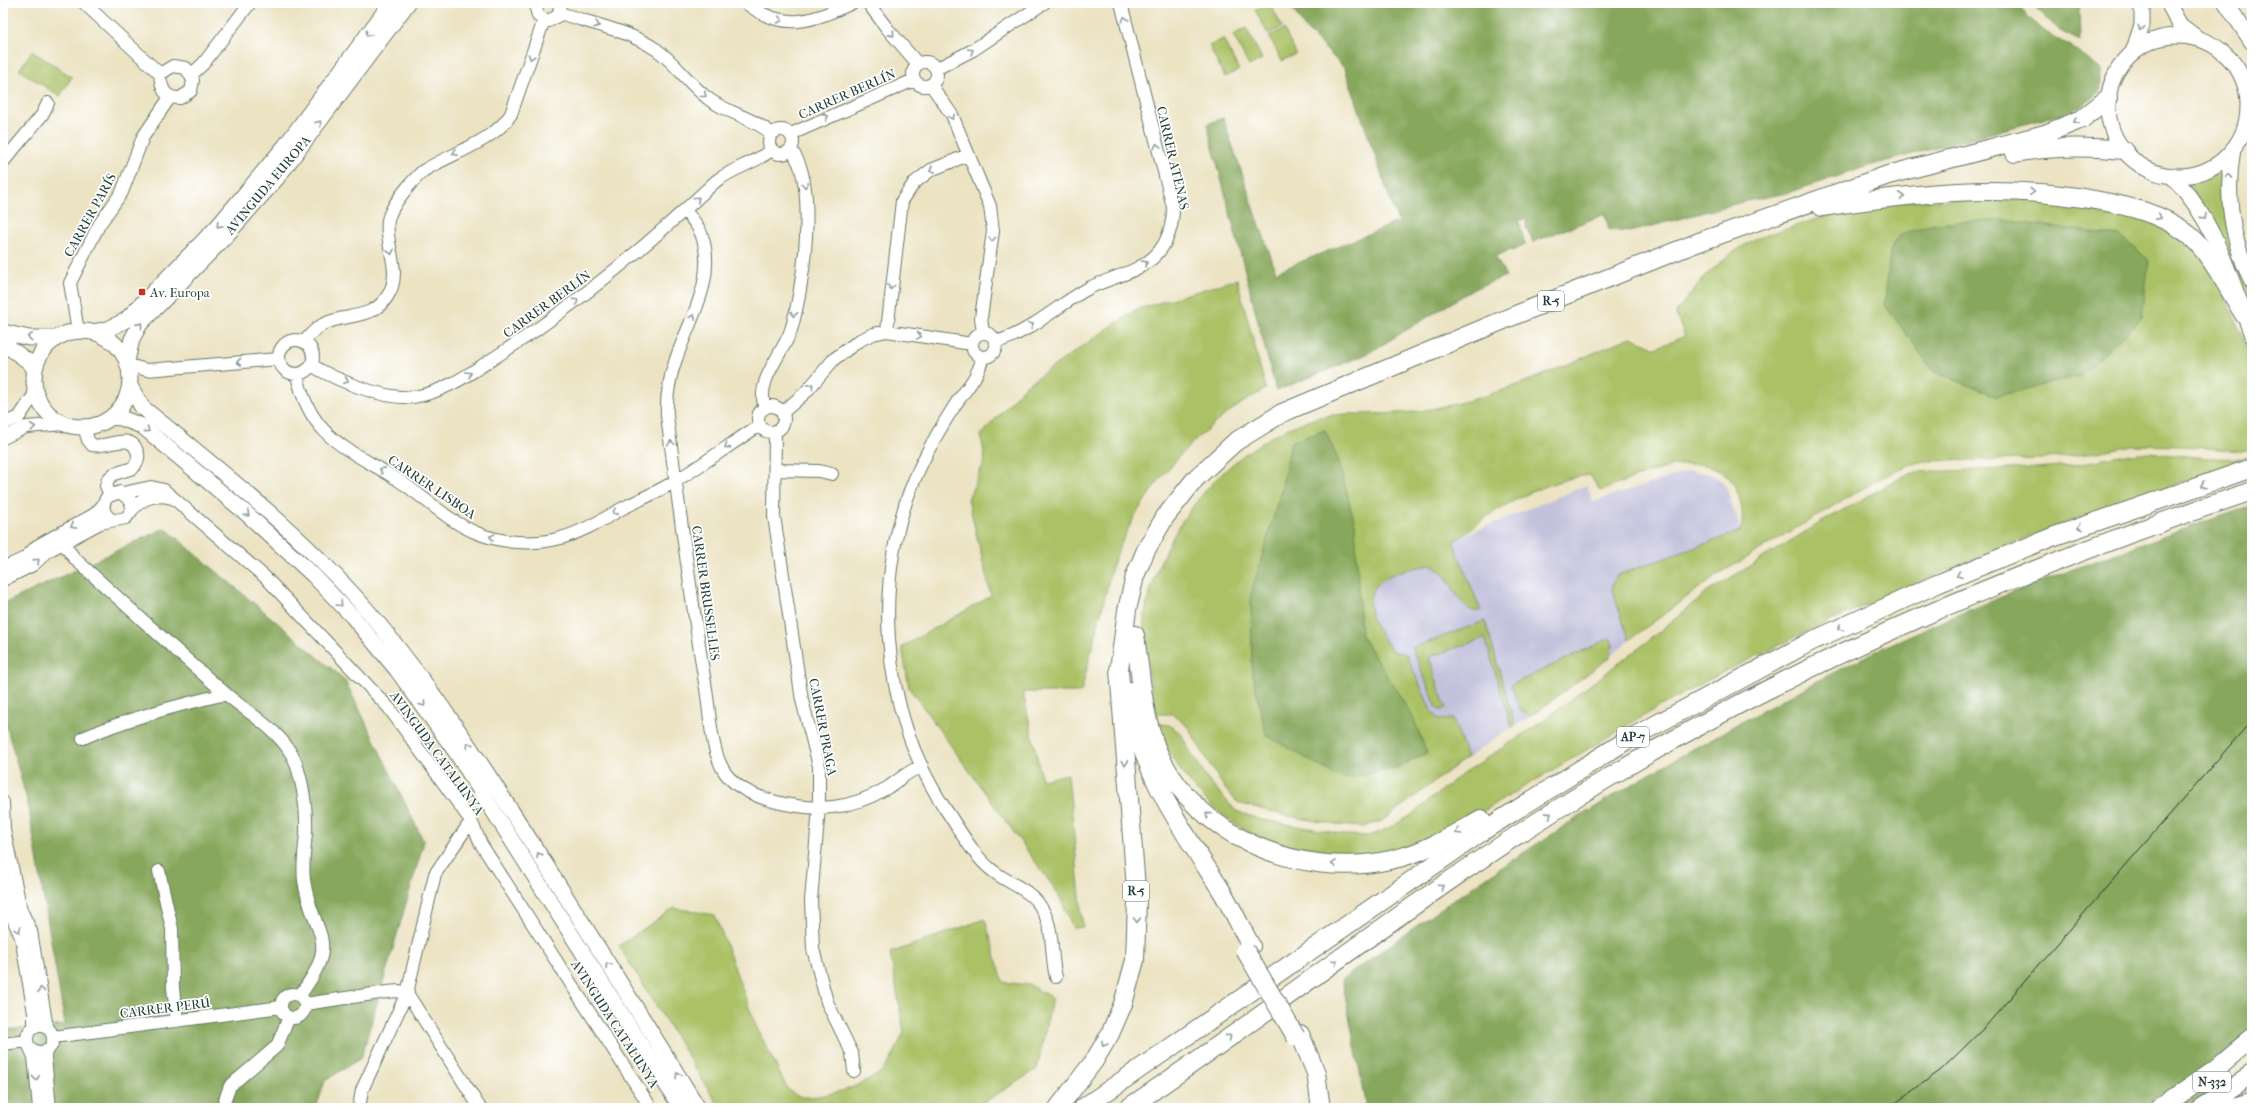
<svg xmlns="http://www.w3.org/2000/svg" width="2255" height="1111" font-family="'IM FELL French Canon',serif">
	<rect width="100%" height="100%" fill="#fff"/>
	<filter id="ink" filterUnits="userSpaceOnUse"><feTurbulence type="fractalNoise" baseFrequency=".025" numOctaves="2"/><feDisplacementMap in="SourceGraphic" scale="8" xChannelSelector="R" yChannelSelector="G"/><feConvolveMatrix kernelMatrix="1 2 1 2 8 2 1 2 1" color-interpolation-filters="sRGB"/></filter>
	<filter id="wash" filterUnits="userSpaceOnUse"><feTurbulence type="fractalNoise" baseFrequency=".012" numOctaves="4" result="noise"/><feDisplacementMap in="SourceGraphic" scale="16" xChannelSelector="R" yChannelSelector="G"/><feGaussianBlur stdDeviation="0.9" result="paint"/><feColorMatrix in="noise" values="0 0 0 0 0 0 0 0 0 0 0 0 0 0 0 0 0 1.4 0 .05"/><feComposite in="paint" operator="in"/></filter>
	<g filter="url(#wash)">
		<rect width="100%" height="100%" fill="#ece3c3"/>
		<path fill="#c3c1db" d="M1689 471 1711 474 1725 484 1741 531 1720 539 1626 627 1629 640 1610 657 1531 716 1497 737 1443 776 1392 651 1376 627 1370 611 1377 539 1416 555 1587 485 1593 502Z"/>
		<path fill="#aac166" stroke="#647f4d" d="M1268 3H1270L1282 27 1268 34 1255 10Z
			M1246 28 1262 59 1249 66 1233 35Z
			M1284 29 1296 54 1282 61 1269 36Z
			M1223 39 1239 70 1225 77 1209 46Z
			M32 51 72 77 60 96 19 70Z
			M2224 167 2233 244 2252 298V318L2195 195 2186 181C2202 179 2211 177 2224 167Z
			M2050 199 2156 221 2201 254 2228 302 2252 359V449L2241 451 2185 446 2132 445 2087 454 2041 459 1924 461 1909 465 1877 480 1714 577 1629 640 1612 589V584L1618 575 1741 531C1744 516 1742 503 1736 489 1713 438 1636 479 1600 491L1590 475C1556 478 1513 499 1485 518 1474 525 1464 537 1453 541L1481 611C1465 615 1455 591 1449 581 1444 574 1439 570 1433 565 1407 568 1364 576 1370 611 1372 625 1384 639 1392 651L1406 654 1431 710 1439 720 1453 719 1467 757 1382 821 1363 827 1338 825 1283 815 1238 803 1226 790 1211 767 1188 727 1173 714H1155C1152 694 1149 674 1146 655 1145 647 1142 638 1143 630 1151 538 1224 446 1313 419 1340 411 1368 415 1397 413 1413 413 1430 409 1446 406 1510 393 1571 362 1631 337L1656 348 1685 336 1676 315 1678 309 1706 275 1732 253 1755 239 1826 216 1902 201Z
			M1237 279 1266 389C1203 422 1145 484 1118 551 1111 567 1108 584 1104 601 1096 631 1089 662 1081 692H1023L1042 780 1068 774 1083 927 1073 928 1062 902 1055 889 909 688 902 647 991 596 968 499 985 460 981 435 1025 386 1135 310Z
			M2137 453C2174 453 2217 462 2252 457V459C2191 480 2129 500 2069 522 1956 564 1844 613 1736 666 1666 700 1601 742 1534 781 1482 811 1420 855 1359 858 1265 862 1189 807 1154 722L1169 725 1179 732 1207 779 1236 811 1258 819 1347 835 1368 836 1385 830 1410 816 1458 777 1537 725 1639 648 1709 591 1818 524 1904 476 1917 472 2036 468 2072 465Z
			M1485 621 1515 725 1512 728 1485 638 1429 657 1446 709 1440 710 1437 708 1412 648Z
			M1610 638 1613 645 1610 657 1531 716 1521 711 1511 685Z
			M674 908 715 915 756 1026 787 1088C791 1092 795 1096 802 1097 825 1098 866 1086 883 1070 892 1061 898 1044 904 1032L890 953 985 919 1003 982 1030 985 1052 998 1037 1069 975 1108H720L619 946Z"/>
		<path fill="#87a75b" stroke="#537248" d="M1289 3H2015L2041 29 2079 52 2101 71V90L2085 104 2062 114 1872 165 1787 193 1738 203 1630 232 1609 230 1605 214 1533 242 1526 227 1527 219 1519 220 1525 245 1495 256 1506 276 1474 289 1367 354 1276 391 1207 124 1223 118 1276 272 1398 222 1345 69 1304 27Z
			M2031 3H2085L2079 9 2080 41 2060 31Z
			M2003 220 2120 236 2149 260 2142 318 2080 376 1997 396 1934 372 1884 304C1886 294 1890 248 1893 243 1908 219 1978 222 2003 220Z
			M1325 430 1339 462 1355 524 1361 635 1412 715 1427 753 1394 769 1342 779 1266 735 1252 671 1251 594 1281 491 1291 442Z
			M2252 505V1026L2242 1039 2197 1076 2219 1108H1367L1342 980C1483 875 1623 784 1779 702 1823 678 1867 654 1913 634 2023 585 2138 546 2252 505Z
			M165 528 345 680 424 842 361 1058 325 1081 316 1108H3V1030L65 1025 28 804 3 714V604Z"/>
	</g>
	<g filter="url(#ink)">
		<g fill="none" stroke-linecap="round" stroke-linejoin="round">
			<g stroke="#677766" stroke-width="14">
				<path id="minor" d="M84 3 160 74
					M537 3 536 8 538 16 549 21 559 15 560 3
					M746 3C784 33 812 21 852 3
					M868 3 886 27 918 64
					M560 13C592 24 628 30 657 50 677 64 690 86 710 100 730 114 754 118 772 134
					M913 74a12 12 0 1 1 24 0a12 12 0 1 1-24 0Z
					M173 66 186 68 193 80 191 91 180 98C164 99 161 87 160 74Z
					M936 69 973 50 1044 3
					M191 75 203 64 250 3
					M931 85 952 115 990 206 993 231 981 318 983 333
					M769 142a12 12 0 1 1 24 0a12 12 0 1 1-24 0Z
					M791 134 914 80
					M3 162 42 115 48 103
					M685 211C692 219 699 226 702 236 717 280 688 322 675 362 669 380 666 397 667 416 679 507 691 599 706 689 710 714 711 754 726 774 747 801 801 810 833 807 852 805 870 798 887 788 899 780 908 771 922 766
					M78 331 70 283 99 225 122 192 143 137 170 97
					M887 331 902 201 914 183 931 170 968 155
					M972 345a12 12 0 1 1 24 0a12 12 0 1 1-24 0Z
					M279 357a17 17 0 1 1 34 0a17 17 0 1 1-34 0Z
					M304 342C309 336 315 329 322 325 343 313 371 321 387 297 404 272 384 246 388 220 391 205 412 181 423 171 450 154 495 141 511 114L544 20
					M996 342C1030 333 1060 303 1091 287 1113 277 1139 272 1156 255 1169 241 1173 225 1173 207L1121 3
					M983 357C978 376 968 387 957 402 944 422 932 442 922 463 869 571 879 710 946 810 960 830 974 857 993 871 1009 884 1031 889 1042 909 1055 930 1050 954 1056 977
					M128 365 147 370 278 359
					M311 365C336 380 384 400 413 397 444 393 474 371 500 354 578 304 648 245 716 181 734 168 754 163 772 150
					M297 375C310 436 344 447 392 476 421 493 446 521 477 533 502 543 532 545 557 539 581 533 602 520 623 508 641 499 660 491 677 480 705 463 732 443 760 425
					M758 419a13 13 0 1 1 26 0a13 13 0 1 1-26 0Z
					M765 408C755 381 783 354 791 330 803 290 819 182 791 150
					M782 413 806 392 834 359 860 340 873 334 887 331 972 344
					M3 424 19 417 36 392
					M84 427 88 440 92 445C106 449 130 431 137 451 140 457 137 463 133 468L114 474 108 479 106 486 110 494
					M775 431 774 516 802 700 819 766V808L811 900 813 949 827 1002 852 1053 854 1071
					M3 438 26 427 65 424
					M775 470 819 471 832 474
					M123 493 151 487 164 490 265 577 389 708 471 821 481 844 651 1108
					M132 510C143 497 155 494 172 498
					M63 543 75 559C125 604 175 650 226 694 249 714 282 731 295 761 303 782 307 810 306 832 305 848 302 865 304 880 312 937 343 937 300 995
					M3 568 25 558 37 546 95 514 104 504
					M3 580 33 565 48 551 100 523 126 518 132 510 131 501 120 492 107 497C101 506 103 515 113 520
					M83 738C129 718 177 705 226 694
					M3 802 4 830 21 910 31 931 47 1028
					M159 871 172 929 173 988 177 1021
					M3 880 10 912 21 937 34 1013V1027
					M281 1006a12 12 0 1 1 24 0a12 12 0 1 1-24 0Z
					M305 1004 387 992 399 991 407 993 480 1108
					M27 1039a13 13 0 1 1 26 0a13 13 0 1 1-26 0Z
					M53 1037 281 1007
					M3 1044 27 1041
					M30 1048 34 1057 39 1108
					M46 1050 45 1057 50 1108
					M222 1108 230 1086 277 1046 289 1017
					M359 1108 362 1090 407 993 435 874 471 821"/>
			</g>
			<g stroke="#677766" stroke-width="17">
				<path id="major" d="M2168 3 2180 25 2196 37
					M2226 3 2252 42
					M2108 106a70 70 0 1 1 140 0a70 70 0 1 1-140 0Z
					M2133 52 2142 25V3
					M2233 149C2225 193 2231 241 2252 281
					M2172 176C2217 223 2229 276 2252 335
					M34 379a48 48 0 1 1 96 0a48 48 0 1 1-96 0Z
					M3 332 29 338H57
					M91 332 106 330 126 320 218 226 285 146 391 3
					M3 343 29 362 35 370
					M127 361 132 339 140 324 224 238 277 178 408 3
					M130 386 142 407C220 470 301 534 367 610 436 691 492 780 549 870 599 949 649 1028 698 1108
					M111 417 121 418 142 426 247 514 313 575 353 617 397 670 456 752 681 1108"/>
			</g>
			<g stroke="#677766" stroke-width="20">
				<path id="highway" d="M2015 153C2052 146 2086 146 2124 150
					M1822 207C1918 193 1999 183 2095 200 2128 206 2161 213 2188 234 2211 253 2229 291 2245 316
					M1135 635C1141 674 1142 713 1157 750 1195 837 1301 880 1390 860 1424 853 1451 836 1481 819
					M1130 691C1136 766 1182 829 1221 890 1232 908 1241 928 1251 946
					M1300 1034 1316 1073 1321 1108
					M1058 1108 1094 1061 1110 1034 1123 1004 1135 960 1137 901 1119 670 1127 610 1135 576 1146 550 1165 517 1196 478 1235 442 1282 413 1518 314 1699 242 1888 175 2045 134 2082 119 2108 98
					M1083 1108 1483 831 1627 740 1812 641 1937 584 2052 537 2252 468
					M1128 1108C1287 1001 1438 880 1603 781 1807 657 2026 567 2252 491
					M2159 1108 2214 1070 2252 1038
					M2199 1108 2252 1074
					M2230 1108 2252 1101"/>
			</g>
			<use href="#minor" stroke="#fff" stroke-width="12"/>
			<use href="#major" stroke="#fff" stroke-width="15"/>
			<use href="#highway" stroke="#fff" stroke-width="18"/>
			<path stroke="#1f3d34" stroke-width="1" d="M1889 1108 1941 1070 1985 1027 2252 720"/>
			<g stroke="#677766" stroke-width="20" stroke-linecap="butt">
				<path id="highway-bridge" d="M1245 950 1296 1037"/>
			</g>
			<use href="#highway-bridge" stroke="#fff" stroke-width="18"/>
		</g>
		<defs><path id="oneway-chevron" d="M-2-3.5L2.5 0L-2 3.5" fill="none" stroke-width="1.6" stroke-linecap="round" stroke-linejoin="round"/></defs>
		<g stroke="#8f9e9a">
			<use href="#oneway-chevron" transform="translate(1125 19) rotate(-104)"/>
			<use href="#oneway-chevron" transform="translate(780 20) rotate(11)"/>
			<use href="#oneway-chevron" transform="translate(597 25) rotate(17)"/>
			<use href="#oneway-chevron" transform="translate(2141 28) rotate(103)"/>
			<use href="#oneway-chevron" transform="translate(368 34) rotate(127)"/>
			<use href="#oneway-chevron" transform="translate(892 34) rotate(48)"/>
			<use href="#oneway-chevron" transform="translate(971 51) rotate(-30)"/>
			<use href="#oneway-chevron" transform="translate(531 57) rotate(109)"/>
			<use href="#oneway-chevron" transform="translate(704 95) rotate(39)"/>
			<use href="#oneway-chevron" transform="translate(826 117) rotate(-24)"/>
			<use href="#oneway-chevron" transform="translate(952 117) rotate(66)"/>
			<use href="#oneway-chevron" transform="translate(2076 121) rotate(156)"/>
			<use href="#oneway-chevron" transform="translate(319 123) rotate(-54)"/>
			<use href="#oneway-chevron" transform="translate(1157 146) rotate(-104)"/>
			<use href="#oneway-chevron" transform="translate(455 153) rotate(153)"/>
			<use href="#oneway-chevron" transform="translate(932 170) rotate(150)"/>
			<use href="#oneway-chevron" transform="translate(2229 176) rotate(-87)"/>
			<use href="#oneway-chevron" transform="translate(805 185) rotate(86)"/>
			<use href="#oneway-chevron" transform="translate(2032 192) rotate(4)"/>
			<use href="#oneway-chevron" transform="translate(1902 196) rotate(-7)"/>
			<use href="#oneway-chevron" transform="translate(697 199) rotate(-43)"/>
			<use href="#oneway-chevron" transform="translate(2159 217) rotate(26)"/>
			<use href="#oneway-chevron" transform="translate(2204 217) rotate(58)"/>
			<use href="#oneway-chevron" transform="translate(219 225) rotate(132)"/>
			<use href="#oneway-chevron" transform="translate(992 239) rotate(94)"/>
			<use href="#oneway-chevron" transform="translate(391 252) rotate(78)"/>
			<use href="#oneway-chevron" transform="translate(1145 263) rotate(-32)"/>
			<use href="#oneway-chevron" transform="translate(891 287) rotate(97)"/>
			<use href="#oneway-chevron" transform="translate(576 301) rotate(-36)"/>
			<use href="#oneway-chevron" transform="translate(794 314) rotate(101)"/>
			<use href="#oneway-chevron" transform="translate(693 317) rotate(-67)"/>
			<use href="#oneway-chevron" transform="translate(140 325) rotate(-51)"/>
			<use href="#oneway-chevron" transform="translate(1031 325) rotate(-31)"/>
			<use href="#oneway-chevron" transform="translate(919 336) rotate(10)"/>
			<use href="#oneway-chevron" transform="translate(30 337) rotate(-175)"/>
			<use href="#oneway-chevron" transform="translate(239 362) rotate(175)"/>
			<use href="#oneway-chevron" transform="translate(469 374) rotate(-30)"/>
			<use href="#oneway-chevron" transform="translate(346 381) rotate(22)"/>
			<use href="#oneway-chevron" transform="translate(811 386) rotate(-50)"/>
			<use href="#oneway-chevron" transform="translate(33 427) rotate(-6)"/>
			<use href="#oneway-chevron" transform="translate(147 430) rotate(36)"/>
			<use href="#oneway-chevron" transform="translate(671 443) rotate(-98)"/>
			<use href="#oneway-chevron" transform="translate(727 446) rotate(146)"/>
			<use href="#oneway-chevron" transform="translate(382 470) rotate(-152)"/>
			<use href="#oneway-chevron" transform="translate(2203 485) rotate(161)"/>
			<use href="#oneway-chevron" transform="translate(615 512) rotate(152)"/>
			<use href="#oneway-chevron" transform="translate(247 514) rotate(41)"/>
			<use href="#oneway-chevron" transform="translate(73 526) rotate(151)"/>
			<use href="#oneway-chevron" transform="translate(2080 527) rotate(161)"/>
			<use href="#oneway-chevron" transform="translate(492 537) rotate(-165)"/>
			<use href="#oneway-chevron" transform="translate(37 561) rotate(-44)"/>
			<use href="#oneway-chevron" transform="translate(1959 575) rotate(158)"/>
			<use href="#oneway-chevron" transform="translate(340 604) rotate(47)"/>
			<use href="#oneway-chevron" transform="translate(1840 628) rotate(155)"/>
			<use href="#oneway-chevron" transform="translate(423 704) rotate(53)"/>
			<use href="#oneway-chevron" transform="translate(469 745) rotate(-123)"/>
			<use href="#oneway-chevron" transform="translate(1125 763) rotate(85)"/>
			<use href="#oneway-chevron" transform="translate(1208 815) rotate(-140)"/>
			<use href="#oneway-chevron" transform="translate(1549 815) rotate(-33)"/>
			<use href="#oneway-chevron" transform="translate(1458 832) rotate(150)"/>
			<use href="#oneway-chevron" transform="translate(539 855) rotate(-122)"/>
			<use href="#oneway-chevron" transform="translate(1334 864) rotate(-177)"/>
			<use href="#oneway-chevron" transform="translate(1441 887) rotate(-35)"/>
			<use href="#oneway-chevron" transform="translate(1137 920) rotate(90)"/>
			<use href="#oneway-chevron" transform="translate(18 930) rotate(69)"/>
			<use href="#oneway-chevron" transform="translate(1335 962) rotate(-36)"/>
			<use href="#oneway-chevron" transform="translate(608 965) rotate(-122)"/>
			<use href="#oneway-chevron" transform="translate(41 990) rotate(-99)"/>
			<use href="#oneway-chevron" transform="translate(1229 1037) rotate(-36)"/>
			<use href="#oneway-chevron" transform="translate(1104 1044) rotate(121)"/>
			<use href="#oneway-chevron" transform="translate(678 1075) rotate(-122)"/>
			<use href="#oneway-chevron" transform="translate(36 1078) rotate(84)"/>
		</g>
	</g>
	<rect fill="#c8321e" stroke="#fff" stroke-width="1.5" x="138" y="288" width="8" height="8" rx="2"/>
	<g text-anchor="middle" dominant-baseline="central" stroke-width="3.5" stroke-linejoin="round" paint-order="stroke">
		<g fill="#fff" stroke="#627771" stroke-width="1">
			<rect x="1538" y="291" width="26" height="20" rx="3"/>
			<rect x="1617" y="727" width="32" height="20" rx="3"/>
			<rect x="1123" y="881" width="26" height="20" rx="3"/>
			<rect x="2193" y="1072" width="38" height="20" rx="3"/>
		</g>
		<g font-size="12" font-weight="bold" fill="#1f3d34">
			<text x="1551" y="301">R-5</text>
			<text x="1633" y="737">AP-7</text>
			<text x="1136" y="891">R-5</text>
			<text x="2212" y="1082">N-332</text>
		</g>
		<g font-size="13" fill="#1f3d34" stroke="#fff">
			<text transform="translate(847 94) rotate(-24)">CARRER BERLÍN</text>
			<text transform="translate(1173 158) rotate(77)">CARRER ATENAS</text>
			<text transform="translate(268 185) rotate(-50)">AVINGUDA EUROPA</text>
			<text transform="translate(90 215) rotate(-61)">CARRER PARÍS</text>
			<text transform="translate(547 304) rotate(-36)">CARRER BERLÍN</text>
			<text transform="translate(432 487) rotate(34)">CARRER LISBOA</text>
			<text transform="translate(706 593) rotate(82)">CARRER BRUSSEL·LES</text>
			<text transform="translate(823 727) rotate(79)">CARRER PRAGA</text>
			<text transform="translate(437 753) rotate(54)">AVINGUDA CATALUNYA</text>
			<text transform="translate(165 1008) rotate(-7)">CARRER PERÚ</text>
			<text transform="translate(615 1024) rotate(57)">AVINGUDA CATALUNYA</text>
		</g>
		<g font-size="13" fill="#1f3d34" stroke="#fff" text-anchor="start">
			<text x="150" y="292">Av. Europa</text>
		</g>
	</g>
	<rect width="2255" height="1111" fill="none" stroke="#fff" stroke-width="16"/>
</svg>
